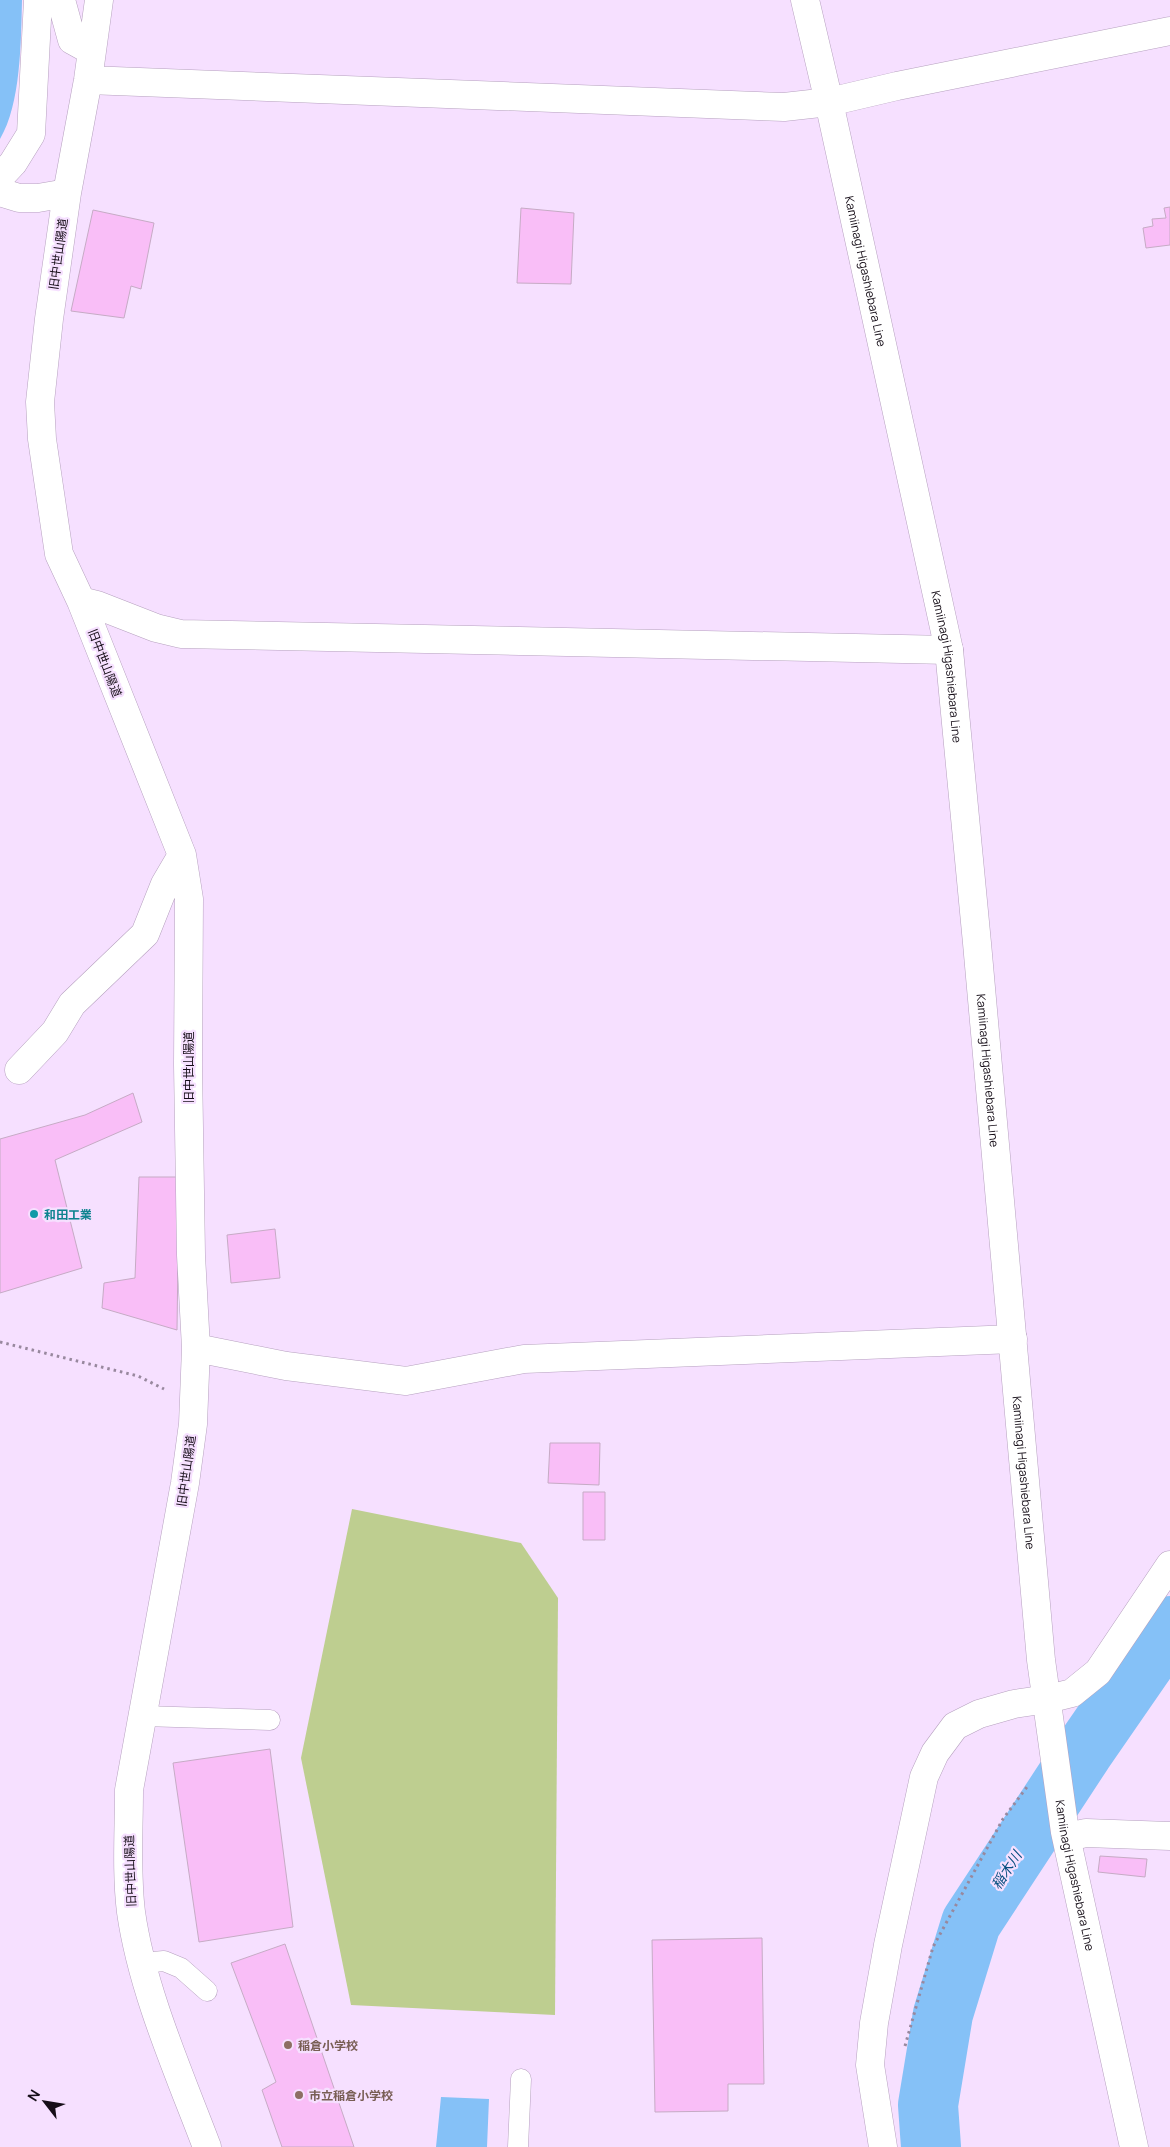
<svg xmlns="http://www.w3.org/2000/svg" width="1170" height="2147" font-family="Manrope,'Noto Sans JP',sans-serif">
	<rect width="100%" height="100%" fill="#f6e0ff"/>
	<path fill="#bece90" d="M352 1509 521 1543 558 1598 555 2015 351 2005 301 1758Z"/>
	<path fill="#85c1f7" d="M0 0H22C21 41 21 104 0 139Z
		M441 2097 489 2099 487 2147H436Z"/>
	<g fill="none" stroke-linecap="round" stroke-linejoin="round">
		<path stroke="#85c1f7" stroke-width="60" d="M931 2147 928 2105 943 2014 971 1923 1083 1752 1170 1626"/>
	</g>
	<path fill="#f9bef7" stroke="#c6abc5" d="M1170 207V245L1146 248 1143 228 1153 226 1152 219 1166 218 1164 208Z
		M521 208 574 213 571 284 517 283Z
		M93 210 154 223 141 289 131 286 124 318 71 311Z
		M133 1093 142 1122 55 1160 82 1268 0 1293V1139L85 1115Z
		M139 1177H179L177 1330 102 1308 104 1283 135 1278Z
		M275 1229 280 1278 231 1283 227 1235Z
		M550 1443H600L599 1485 548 1483Z
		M583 1492H605V1540H583Z
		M270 1749 293 1927 199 1942 173 1763Z
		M1100 1856 1147 1859 1145 1877 1098 1872Z
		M762 1938 764 2084H728V2111L655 2112 652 1940Z
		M285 1944 354 2147H282L262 2090 276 2082 231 1963Z"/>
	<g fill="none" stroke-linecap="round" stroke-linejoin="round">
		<g stroke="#b6a1bf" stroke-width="21">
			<path id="service" d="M143 1716 270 1720
				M142 1963 164 1961 181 1968 207 1991
				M518 2147 521 2079"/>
		</g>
		<g stroke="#b6a1bf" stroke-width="29">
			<path id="minor" d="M61 0 72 40 92 51
				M99 0 88 80 67 193 49 319 40 402 42 439 59 554 81 601 182 855 189 899 188 1065 191 1255 196 1348 193 1424 185 1483 129 1790C129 1830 126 1872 131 1912 142 1990 179 2073 207 2147
				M88 80 784 107 829 102 897 86 1170 31
				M0 177 13 163 31 134 38 0
				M0 192 19 198H38L67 193
				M81 601 97 605 156 628 181 634 949 650
				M19 1070 55 1032 72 1004 145 934 165 884 182 855
				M196 1348 286 1366 406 1381 524 1359 1013 1339
				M1067 1837 1086 1833 1170 1836
				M883 2147 870 2065 874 2023 888 1945 924 1777 935 1753 955 1726 979 1714 1014 1704 1048 1699 1072 1693 1098 1672 1170 1565"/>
		</g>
		<g stroke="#b6a1bf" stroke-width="29">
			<g id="secondary">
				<path id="s1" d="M805 0 829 102 949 650 977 943 1041 1660 1065 1832 1134 2147"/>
			</g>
		</g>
		<path stroke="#98889e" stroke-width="3" stroke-dasharray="2.5 4" stroke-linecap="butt" d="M0 1342 138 1376 164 1389
			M905 2046 933 1947 1003 1819 1027 1787"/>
		<use href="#service" stroke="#fff" stroke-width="20"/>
		<use href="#minor" stroke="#fff" stroke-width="28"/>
		<use href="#secondary" stroke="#fff" stroke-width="28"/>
	</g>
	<circle fill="#0f9aa8" stroke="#f6e0ff" stroke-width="2" cx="34" cy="1214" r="5"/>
	<g fill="#8d6e63" stroke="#f6e0ff" stroke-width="2">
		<circle cx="288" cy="2045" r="5"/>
		<circle cx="299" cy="2095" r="5"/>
	</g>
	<g text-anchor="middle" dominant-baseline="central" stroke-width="4.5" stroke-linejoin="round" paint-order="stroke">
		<g font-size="12" fill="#160e18" stroke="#f6e0ff">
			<text transform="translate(58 254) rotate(-82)">旧中世山陽道</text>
			<text stroke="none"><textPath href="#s1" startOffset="278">Kamiinagi Higashiebara Line</textPath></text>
			<text transform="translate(105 663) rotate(69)">旧中世山陽道</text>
			<text stroke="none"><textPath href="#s1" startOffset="682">Kamiinagi Higashiebara Line</textPath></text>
			<text transform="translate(188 1067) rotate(-90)">旧中世山陽道</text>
			<text stroke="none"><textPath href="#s1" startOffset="1088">Kamiinagi Higashiebara Line</textPath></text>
			<text transform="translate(186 1471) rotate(-82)">旧中世山陽道</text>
			<text stroke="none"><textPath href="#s1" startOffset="1492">Kamiinagi Higashiebara Line</textPath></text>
			<text transform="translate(130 1871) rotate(-92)">旧中世山陽道</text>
			<text stroke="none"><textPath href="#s1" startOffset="1898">Kamiinagi Higashiebara Line</textPath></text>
		</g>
		<g font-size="12" font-weight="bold" fill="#0d838f" stroke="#f6e0ff" text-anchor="start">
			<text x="44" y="1214">和田工業</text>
		</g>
		<g font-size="12" font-weight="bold" fill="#785e54" stroke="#f6e0ff" text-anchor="start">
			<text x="298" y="2045">稲倉小学校</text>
			<text x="309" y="2095">市立稲倉小学校</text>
		</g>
		<g font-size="14" font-style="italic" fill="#064e7f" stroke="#f6e0ff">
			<text transform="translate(1006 1870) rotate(-57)">稲木川</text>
		</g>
	</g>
	<g transform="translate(45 2102) rotate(301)" stroke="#f6e0ff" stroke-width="4" paint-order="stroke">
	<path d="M0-4L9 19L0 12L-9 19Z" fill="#160e18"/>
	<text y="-8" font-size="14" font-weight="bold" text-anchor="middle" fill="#160e18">N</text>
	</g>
</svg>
